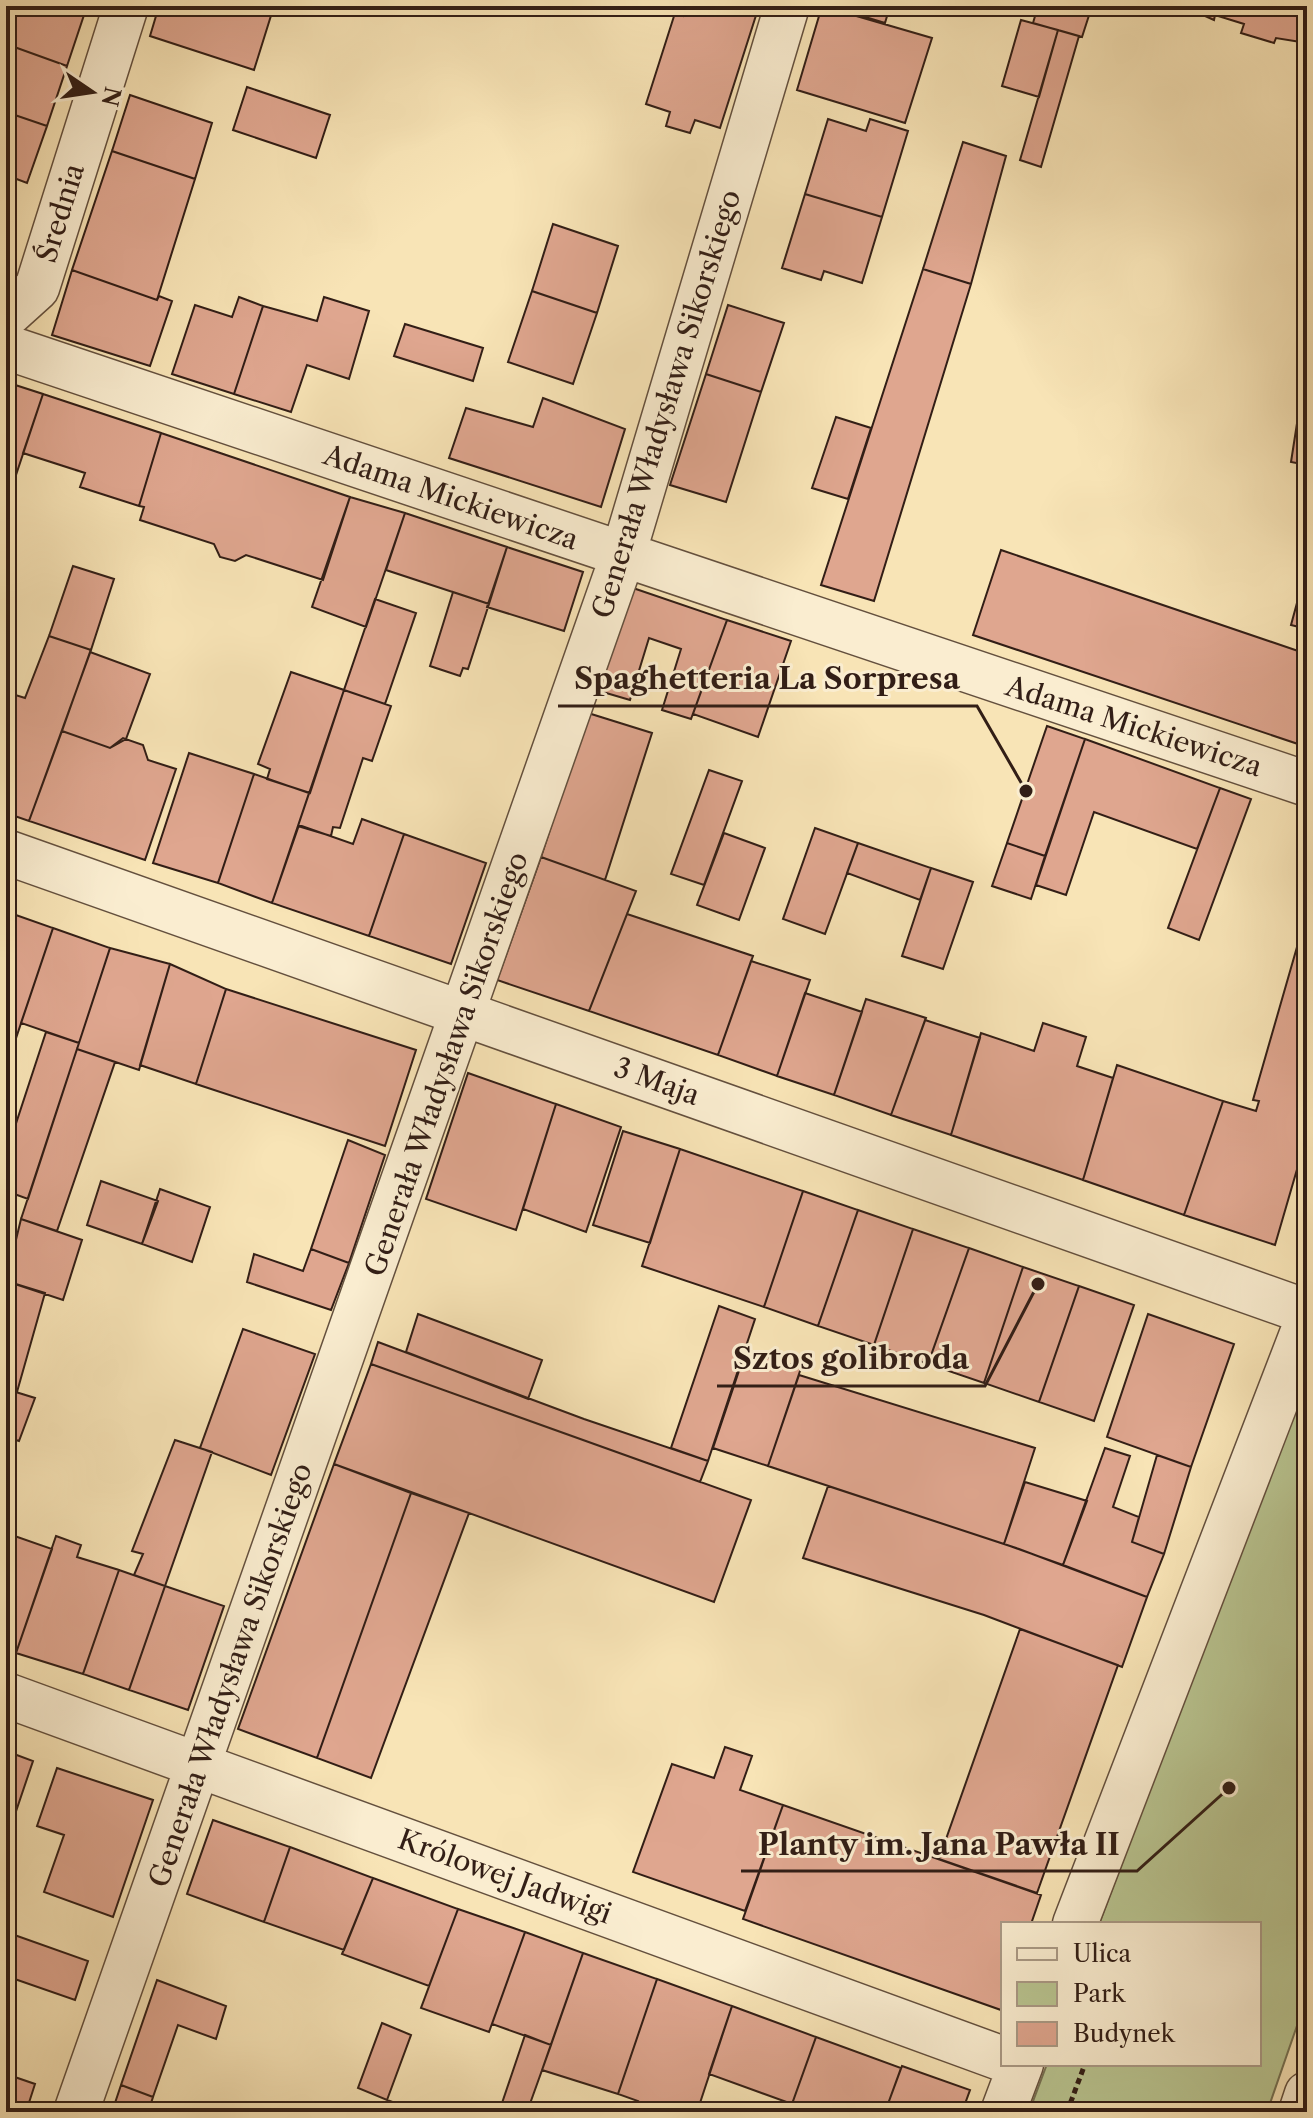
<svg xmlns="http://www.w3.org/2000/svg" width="1313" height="2118" font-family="'Libre Caslon Text',serif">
	<rect width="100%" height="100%" fill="#f8e4b6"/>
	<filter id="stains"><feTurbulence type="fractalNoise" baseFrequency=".0025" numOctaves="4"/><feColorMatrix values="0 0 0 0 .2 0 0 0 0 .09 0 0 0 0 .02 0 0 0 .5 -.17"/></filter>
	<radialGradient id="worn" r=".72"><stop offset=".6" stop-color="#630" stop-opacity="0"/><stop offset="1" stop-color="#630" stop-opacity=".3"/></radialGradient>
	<path fill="#b9c591" stroke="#767254" stroke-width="2" d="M1301 1388 1307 1390V1997L1267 2112H1029L1047 2064H1259V1924H1099Z"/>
	<path fill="#dfa68f" stroke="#321e16" stroke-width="2" d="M6 6H87L67 66 6 44Z
		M159 6H274L254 70 150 36Z
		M686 6H759L720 128 695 120 690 133 666 126 670 112 646 104 675 13 683 16Z
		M822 6 932 38 905 123 797 90Z
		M829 6H890L885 23Z
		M1038 6H1092L1082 37 1033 23Z
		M1183 6H1307V43L1276 38 1274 43 1241 33 1244 24 1215 15 1214 20Z
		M1021 20 1058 30 1039 97 1002 86Z
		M1058 30 1079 36 1041 167 1020 160Z
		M6 44 67 66 47 126 6 112Z
		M247 87 330 115 316 158 233 130Z
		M130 95 212 123 195 179 112 151Z
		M6 112 47 126 27 183 6 175Z
		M828 119 866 131 870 119 908 131 882 217 805 194Z
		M963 142 1006 156 971 284 923 269Z
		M112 151 195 179 157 300 72 270Z
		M805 194 882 217 862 283 824 271 821 280 782 268Z
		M553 224 618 246 597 313 532 291Z
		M923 269 971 284 874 601 821 585Z
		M72 270 157 300 159 296 172 301 150 366 52 335Z
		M532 291 597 313 573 384 508 362Z
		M239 297 263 306 234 394 172 374 195 305 232 317Z
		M324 297 369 311 349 379 307 365 291 412 234 394 263 306 317 321Z
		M728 305 784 323 761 392 706 374Z
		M405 324 483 348 473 381 394 356Z
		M1307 359V465L1291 462Z
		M706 374 761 392 726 502 670 485Z
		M6 382 43 394 12 487 6 485Z
		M43 394 161 433 139 506 80 487 85 473 23 453Z
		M543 398 625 429 601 507 449 458 466 408 533 427Z
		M836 417 871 428 848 499 812 488Z
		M161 433 350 497 323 580 246 555 235 561 220 557 214 544 140 520 144 507 139 506Z
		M350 497 405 513 366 627 312 607Z
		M405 513 507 547 489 604 386 570Z
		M507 547 583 572 564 631 487 607Z
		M1001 550 1307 654V747L973 635Z
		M73 566 114 579 91 650 49 636Z
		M1304 577 1307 578V629L1291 625Z
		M630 587 727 620 691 719 662 710 681 649 649 638 630 700 596 690Z
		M453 592 489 604 468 669 463 668 460 676 430 666Z
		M375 599 416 613 385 704 344 690Z
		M727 620 791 641 758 737 693 714Z
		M49 636 91 650 29 821 6 813V692L25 698Z
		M90 652 150 674 126 739 110 748 62 731Z
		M291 672 344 690 310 793 267 779 270 769 258 764Z
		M344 690 391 706 372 761 363 758 340 828 333 827 331 836 298 826Z
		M588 713 652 733 605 880 541 857Z
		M1047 726 1085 739 1045 856 1007 843Z
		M62 731 110 748 123 738 143 745 148 760 176 769 145 860 29 821Z
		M1085 739 1220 788 1197 849 1094 812 1066 895 1036 885Z
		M189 753 254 774 218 883 153 863Z
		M709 770 742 781 704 885 671 874Z
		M254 774 309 793 272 903 218 883Z
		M1220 788 1251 799 1199 940 1168 928Z
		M362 819 404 834 369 936 272 903 299 825 353 844Z
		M815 828 858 843 825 934 783 919Z
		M724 833 765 848 739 920 697 905Z
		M404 834 486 863 451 964 369 936Z
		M858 843 931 868 920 900 847 873Z
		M1007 843 1045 856 1031 899 992 886Z
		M541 857 636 891 589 1011 497 980Z
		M931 868 973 882 943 969 902 956Z
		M13 914 53 928 6 1068V935Z
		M627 914 753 956 718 1055 589 1011Z
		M53 928 110 948 79 1043 21 1023Z
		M1297 947 1307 950V1135L1275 1245 1184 1215 1223 1101 1256 1111 1259 1101 1253 1100Z
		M110 948 170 964 139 1070 77 1049Z
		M751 961 810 980 777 1076 718 1055Z
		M170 964 226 989 196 1084 140 1065Z
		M226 989 416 1050 385 1146 196 1084Z
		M805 993 862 1012 834 1095 777 1076Z
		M866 999 926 1018 891 1115 834 1095Z
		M925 1020 980 1038 951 1135 891 1115Z
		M1043 1023 1086 1037 1077 1066 1113 1078 1083 1180 951 1135 981 1033 1034 1051Z
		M46 1032 79 1043 28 1199 6 1191V1154Z
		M77 1049 115 1062 57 1231 21 1219Z
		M1117 1065 1223 1101 1184 1215 1083 1180Z
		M468 1073 556 1104 516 1230 426 1199Z
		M556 1104 621 1127 586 1232 523 1209Z
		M623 1131 680 1149 650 1243 593 1225Z
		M348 1140 385 1155 349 1263 311 1249Z
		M680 1149 803 1191 764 1307 642 1266Z
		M101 1181 158 1201 142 1244 87 1225Z
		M160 1189 210 1207 192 1262 142 1244Z
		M803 1191 858 1210 818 1326 764 1307Z
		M858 1210 913 1229 874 1345 818 1326Z
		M21 1219 82 1240 63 1300 6 1281Z
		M913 1229 969 1248 928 1364 874 1345Z
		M969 1248 1023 1267 984 1383 928 1364Z
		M311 1249 349 1263 331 1310 247 1282 254 1254 303 1271Z
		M1023 1267 1079 1286 1039 1402 984 1383Z
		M6 1281 45 1293 17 1392 6 1388Z
		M1079 1286 1134 1305 1094 1421 1039 1402Z
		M719 1306 755 1319 708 1461 671 1448Z
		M418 1314 542 1360 528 1399 406 1352Z
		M1148 1314 1234 1344 1191 1467 1107 1437Z
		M243 1329 315 1354 271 1475 200 1448Z
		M378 1342 584 1419 708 1461 700 1482 371 1364Z
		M746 1350 801 1368 768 1466 713 1448Z
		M371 1364 751 1500 714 1602 334 1464Z
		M799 1375 1035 1448 1004 1544 768 1466Z
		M6 1389 35 1398 19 1441 6 1437Z
		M175 1440 212 1452 165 1586 134 1575 143 1554 132 1551Z
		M1105 1448 1130 1456 1113 1507 1139 1517 1132 1542 1164 1554 1147 1597 1063 1565Z
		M1157 1455 1191 1467 1164 1554 1132 1542Z
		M334 1464 411 1493 317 1758 238 1729Z
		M1025 1482 1087 1501 1063 1565 1004 1544Z
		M828 1486 1019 1549 1147 1597 1122 1667 984 1615 803 1558Z
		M411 1493 469 1513 371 1778 317 1758Z
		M6 1533 52 1549 16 1653 6 1650Z
		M56 1536 81 1545 77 1557 119 1570 83 1674 16 1653Z
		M119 1570 165 1586 129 1690 83 1674Z
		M165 1586 224 1606 188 1710 129 1690Z
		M1020 1629 1118 1665 1037 1893 939 1859Z
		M725 1747 752 1756 740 1790 783 1805 745 1911 633 1872 672 1764 714 1778Z
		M6 1751 33 1761 6 1841Z
		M57 1768 153 1800 113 1917 44 1892 64 1835 37 1826Z
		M783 1805 1041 1895 1031 1924H1003L1001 2010 743 1919Z
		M213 1820 290 1847 264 1922 187 1894Z
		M290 1847 373 1878 344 1950 264 1922Z
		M373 1878 458 1909 429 1986 342 1954Z
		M458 1909 525 1932 489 2032 421 2008Z
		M6 1932 88 1961 75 2000 6 1976Z
		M525 1932 583 1953 551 2045 492 2024Z
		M583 1953 657 1979 618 2094 542 2070Z
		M657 1979 732 2006 697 2112H669L649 2105 647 2110 636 2106 638 2101 618 2094Z
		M157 1980 226 2006 216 2039 178 2025 153 2097 121 2085Z
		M732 2006 816 2037 792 2104 709 2074Z
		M382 2023 411 2035 387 2100 358 2088Z
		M525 2035 551 2045 527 2112H499Z
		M816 2037 901 2068 885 2112H814L792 2104Z
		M902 2066 970 2090 962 2112H885Z
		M6 2074 35 2084 26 2112H6Z
		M121 2085 153 2097 148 2112H112Z
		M387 2100 420 2112H383Z"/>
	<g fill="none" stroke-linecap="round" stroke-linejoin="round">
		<g stroke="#64503e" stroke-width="47">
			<path id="minor" d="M6 316 37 288 126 6
				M6 347 1307 784
				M6 852 1307 1312
				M6 1695 1003 2059
				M1075 1924 1307 1321
				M76 2112 623 555 787 6
				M1003 2112 1021 2064
				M1301 2112 1307 2094"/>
		</g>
		<path stroke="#321e16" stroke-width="5" stroke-dasharray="6 4" stroke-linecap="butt" d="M1067 2112 1085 2064"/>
		<use href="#minor" stroke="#faedd0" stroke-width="44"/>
	</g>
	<g text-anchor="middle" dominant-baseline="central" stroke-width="6" stroke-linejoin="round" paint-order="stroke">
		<g font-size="28" fill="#321e16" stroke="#faedd0">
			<text transform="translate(60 213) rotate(-73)">Średnia</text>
			<text transform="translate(666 404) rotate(-73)">Generała Władysława Sikorskiego</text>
			<text transform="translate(451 497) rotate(19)">Adama Mickiewicza</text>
			<text transform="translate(1134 726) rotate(18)">Adama Mickiewicza</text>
			<text transform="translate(446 1064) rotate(-71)">Generała Władysława Sikorskiego</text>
			<text transform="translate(657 1081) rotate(20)">3 Maja</text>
			<text transform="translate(230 1675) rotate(-71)">Generała Władysława Sikorskiego</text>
			<text transform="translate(505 1876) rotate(20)">Królowej Jadwigi</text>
		</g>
	</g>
	<path fill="none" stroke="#321e16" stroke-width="3" d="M1026 791L977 706H558M1038 1284L985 1386H717M1229 1788L1137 1871H741"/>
	<g fill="#321e16" stroke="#faedd0" stroke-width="3">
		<circle cx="1026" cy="791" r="8"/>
		<circle cx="1038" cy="1284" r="8"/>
		<circle cx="1229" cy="1788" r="8"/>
	</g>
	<g font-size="30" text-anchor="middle" font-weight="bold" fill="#321e16" stroke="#faedd0" stroke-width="6" stroke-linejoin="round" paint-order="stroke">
		<text x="767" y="689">Spaghetteria La Sorpresa</text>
		<text x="851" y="1369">Sztos golibroda</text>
		<text x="939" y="1855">Planty im. Jana Pawła II</text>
	</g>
	<rect width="1313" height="2118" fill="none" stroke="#f8e4b6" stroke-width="32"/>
	<rect x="8" y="8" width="1297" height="2102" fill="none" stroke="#321e16" stroke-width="4"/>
	<rect x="16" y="16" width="1281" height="2086" fill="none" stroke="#321e16" stroke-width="2"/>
	<rect x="1001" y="1922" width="260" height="144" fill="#faedd0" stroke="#aa9a86" stroke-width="2"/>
	<rect x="1017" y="1948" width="40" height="12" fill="#faedd0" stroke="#aa9a86" stroke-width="2"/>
	<text x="1073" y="1962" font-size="24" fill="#321e16">Ulica</text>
	<rect x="1017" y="1982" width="40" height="24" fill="#b9c591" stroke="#aa9a86" stroke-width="2"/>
	<text x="1073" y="2002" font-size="24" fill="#321e16">Park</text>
	<rect x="1017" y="2022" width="40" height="24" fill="#dfa68f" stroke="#aa9a86" stroke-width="2"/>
	<text x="1073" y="2042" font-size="24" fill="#321e16">Budynek</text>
	<g transform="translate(92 92) rotate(103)" stroke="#faedd0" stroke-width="6" paint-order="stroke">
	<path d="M0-6L14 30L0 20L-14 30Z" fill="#321e16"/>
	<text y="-12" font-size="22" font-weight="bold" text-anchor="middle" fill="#321e16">N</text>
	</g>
	<rect width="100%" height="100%" filter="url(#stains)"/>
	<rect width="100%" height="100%" fill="url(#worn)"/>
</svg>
